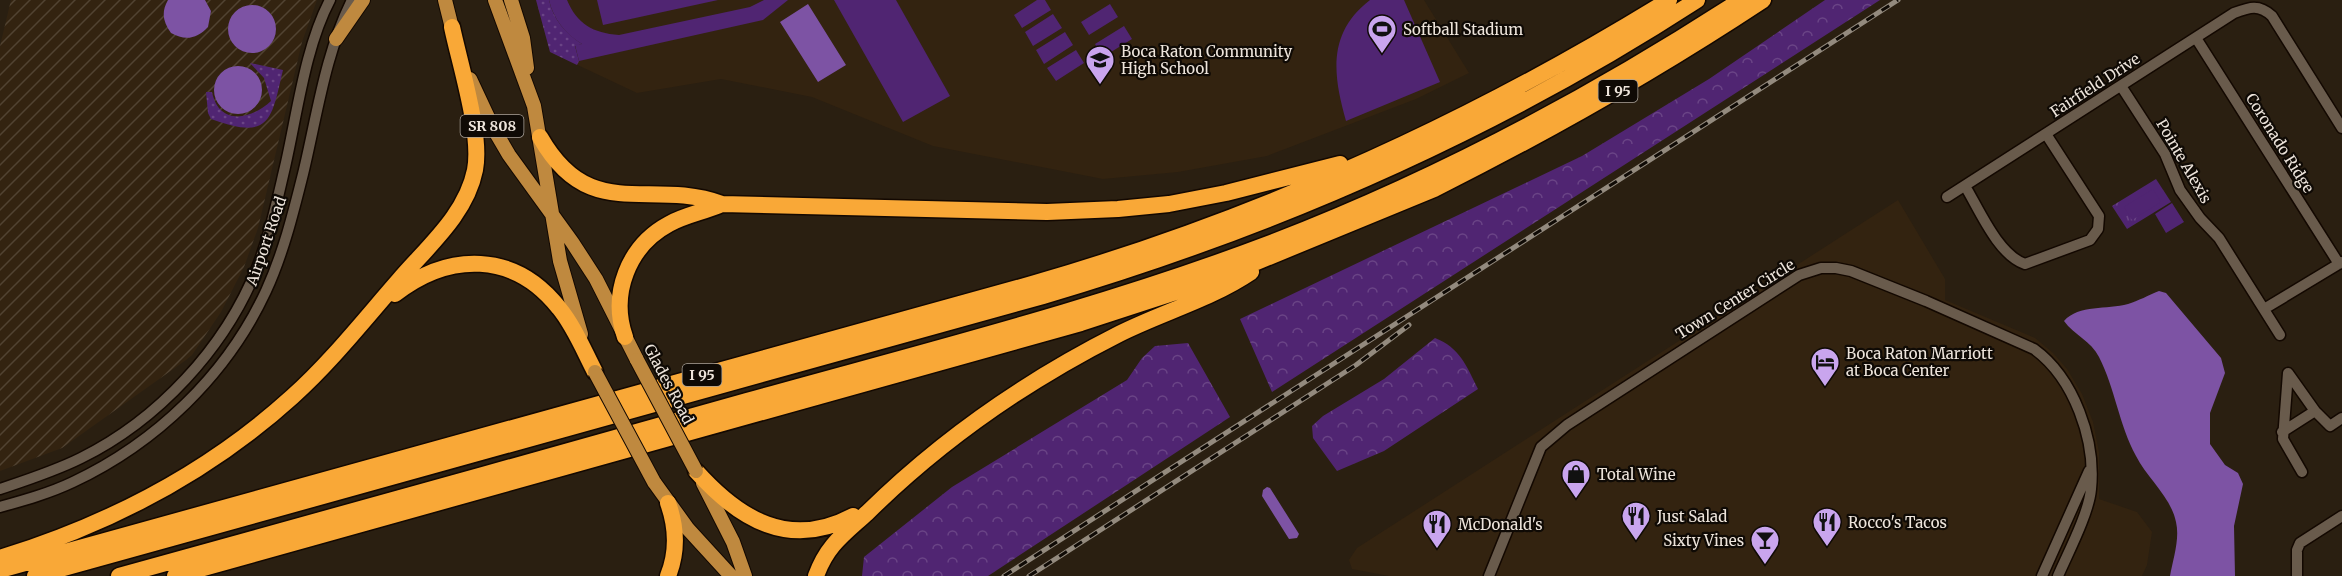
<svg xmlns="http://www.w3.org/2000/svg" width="2342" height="576" font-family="Merriweather,serif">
	<defs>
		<pattern id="industrial-furrows" width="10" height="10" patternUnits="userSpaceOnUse" patternTransform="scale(1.5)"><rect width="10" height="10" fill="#332310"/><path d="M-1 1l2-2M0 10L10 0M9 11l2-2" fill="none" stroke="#514332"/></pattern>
		<pattern id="grass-dots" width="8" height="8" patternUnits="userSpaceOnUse" patternTransform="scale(1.5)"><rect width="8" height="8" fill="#502572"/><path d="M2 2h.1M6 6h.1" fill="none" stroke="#6a4486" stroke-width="1.8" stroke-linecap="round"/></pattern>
		<pattern id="forest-crowns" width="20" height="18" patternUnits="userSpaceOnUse" patternTransform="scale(1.5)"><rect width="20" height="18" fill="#502572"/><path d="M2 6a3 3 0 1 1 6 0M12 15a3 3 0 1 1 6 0" fill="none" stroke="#6a4486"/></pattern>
		<pattern id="park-tufts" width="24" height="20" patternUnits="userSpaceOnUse" patternTransform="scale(1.5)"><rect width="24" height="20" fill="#502572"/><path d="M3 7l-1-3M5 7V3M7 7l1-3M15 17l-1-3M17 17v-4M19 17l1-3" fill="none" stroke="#6a4486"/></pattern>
	</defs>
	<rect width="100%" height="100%" fill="#2a1f11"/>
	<path fill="#332310" d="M536 0H1424L1469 73 1416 99 1267 156 1178 172 1103 179 933 146 812 97 721 79 637 93 550 52Z
		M1898 200 1945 279V300L2035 338 2053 353 2067 369 2082 394 2093 422 2099 452V499L2137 512 2152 532 2147 565 2142 576H1389L1352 569 1349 560 1357 548Z"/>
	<path fill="url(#industrial-furrows)" d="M11 0H317L302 42 258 228 244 267 221 312 192 355 186 360 62 448 0 471V46Z"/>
	<path fill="url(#grass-dots)" d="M536 0H549C553 19 566 34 582 44L575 46 579 61 577 65 550 52Z
		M250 63 283 70C271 120 271 141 211 119L208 113 206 92H212C219 126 251 120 271 101L264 78Z"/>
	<path fill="url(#forest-crowns)" d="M1825 0H1880L1272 392 1240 319 1582 156 1709 79Z
		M1435 338C1460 348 1466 365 1478 389L1384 451 1337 471 1313 438 1312 426 1323 416 1384 379Z
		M1188 343 1230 417 988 576H862L864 557 952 487 1127 380 1142 358 1155 346Z"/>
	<path fill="url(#park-tufts)" d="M2156 179 2171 202 2127 229 2112 206Z"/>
	<path fill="#502572" d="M549 0H567C577 24 593 33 619 35L750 7 764 0H788L763 20 579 61 575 45 582 44C565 34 553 18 549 0Z
		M597 0H718L603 25Z
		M834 0H896L950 96 903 122Z
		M1037 0H1045L1051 10 1022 28 1014 15Z
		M1370 0H1404L1440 82 1346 121C1333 75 1327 33 1370 0Z
		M1110 4 1118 17 1089 35 1081 22Z
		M1053 14 1062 28 1033 46 1025 32Z
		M1124 26 1132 39 1103 57 1095 44Z
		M1065 32 1073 45 1044 64 1036 50Z
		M1076 50 1084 63 1056 81 1047 68Z
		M2153 189 2161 202 2132 220 2124 207Z
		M2172 203 2184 222 2166 233 2155 214Z"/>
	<path fill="#7d53a4" d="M168 0H205L211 11 208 27C197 39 185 41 171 33 163 22 161 12 168 0Z
		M808 4 846 65 818 82 780 22Z
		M228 29a24 24 0 1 1 48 0a24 24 0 1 1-48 0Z
		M214 90a24 24 0 1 1 48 0a24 24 0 1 1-48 0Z
		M2159 291 2166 293 2221 358 2225 373 2210 413V444L2225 465 2238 473 2243 484 2234 526 2235 576H2170C2173 559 2180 539 2176 522 2171 497 2147 478 2136 456 2119 425 2115 388 2099 357 2091 341 2074 335 2064 321 2079 304 2107 310 2128 304 2138 301 2149 295 2159 291Z
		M1267 487 1270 488 1299 534 1297 538 1289 539 1262 496 1263 490Z"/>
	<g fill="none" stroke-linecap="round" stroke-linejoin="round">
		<g stroke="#130801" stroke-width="13">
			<path id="minor" d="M2196 38 2339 264
				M2121 86 2165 154 2180 190 2200 218 2219 238 2280 335
				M1965 186C1979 209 1998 255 2025 264L2090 240 2098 229 2099 216 2046 134
				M1947 197 2234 13C2250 7 2259 4 2272 16L2342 128
				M2264 309 2342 262
				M2282 432 2315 411
				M2302 472 2283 439 2288 373 2315 411 2330 426 2342 418
				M0 489C27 480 55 471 81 458 158 420 225 348 257 268 270 235 277 201 285 167 297 115 305 47 330 0
				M0 507C25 500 50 493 73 482 156 443 227 375 266 291 283 254 293 214 303 174 317 116 325 54 352 0
				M1489 576 1541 447 1567 425 1799 275 1821 268H1836L1851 271 1926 301 2034 349C2074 378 2096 440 2091 489 2089 513 2068 553 2058 576
				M2042 576 2089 471
				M2297 576V550L2300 543 2342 516"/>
		</g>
		<g stroke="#130801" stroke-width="16">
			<path id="major" d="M445 0 454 36
				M495 0 534 106 560 261 581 334
				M511 0 523 38 527 68
				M336 39 363 0
				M470 79 492 126 509 155 572 242 596 279 637 360
				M654 482 688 529 731 576
				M703 483 733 542 745 576"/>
		</g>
		<g stroke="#130801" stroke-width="19">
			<path id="highway" d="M540 137C590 225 648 177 722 204L1047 212 1118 209 1169 204 1226 193 1340 164
				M395 294C449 252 514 251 559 308 574 326 584 351 595 372
				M625 337C610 294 628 246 669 224 685 215 704 212 722 204
				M696 471C739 519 789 550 853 516
				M668 503C677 528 678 551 668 576
				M0 558C107 525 208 473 292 397 331 362 364 320 399 280 427 247 466 215 475 170 482 134 460 65 452 27
				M0 570 1032 284C1257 219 1470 123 1669 0
				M35 576 1043 296C1274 228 1495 131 1697 0
				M119 576C328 518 538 460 747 401 922 352 1100 308 1271 243 1435 180 1593 96 1741 0
				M175 576 1081 323 1213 280 1434 189C1548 132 1657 70 1763 0
				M816 576C827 545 844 534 867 513 940 441 1028 380 1119 334 1163 312 1211 299 1251 272"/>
		</g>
		<use href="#minor" stroke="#695b4c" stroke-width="10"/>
		<use href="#major" stroke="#bf893f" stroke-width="14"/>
		<use href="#highway" stroke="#f9a837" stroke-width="16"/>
		<g stroke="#938a7e" stroke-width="5">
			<path id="rail" d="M1004 576 1898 0
				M1029 576 1356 365 1409 325"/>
		</g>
		<use href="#rail" stroke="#0f0a05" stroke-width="3" stroke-dasharray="9" stroke-linecap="butt"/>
		<g stroke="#130801" stroke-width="16" stroke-linecap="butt">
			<path id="major-bridge" d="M637 360 696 471
				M595 372 654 482"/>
		</g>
		<use href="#major-bridge" stroke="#bf893f" stroke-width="14"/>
	</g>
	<defs>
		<g id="stadium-pin" transform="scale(1.5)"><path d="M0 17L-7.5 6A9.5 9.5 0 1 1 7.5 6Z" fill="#c9a5ee" stroke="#0f0a05"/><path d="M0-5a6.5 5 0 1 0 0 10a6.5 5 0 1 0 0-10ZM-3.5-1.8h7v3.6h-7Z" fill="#111"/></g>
		<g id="school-pin" transform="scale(1.5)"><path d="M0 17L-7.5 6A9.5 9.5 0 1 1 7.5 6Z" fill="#c9a5ee" stroke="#0f0a05"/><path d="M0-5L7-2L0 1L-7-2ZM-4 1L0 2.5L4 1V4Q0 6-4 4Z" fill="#111"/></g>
		<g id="hotel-pin" transform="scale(1.5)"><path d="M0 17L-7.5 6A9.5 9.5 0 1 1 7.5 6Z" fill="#c9a5ee" stroke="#0f0a05"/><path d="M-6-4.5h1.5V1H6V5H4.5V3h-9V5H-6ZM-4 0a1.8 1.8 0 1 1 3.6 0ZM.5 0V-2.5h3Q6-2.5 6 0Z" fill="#111"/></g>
		<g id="shop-pin" transform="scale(1.5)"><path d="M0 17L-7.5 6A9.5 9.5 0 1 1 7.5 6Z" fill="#c9a5ee" stroke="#0f0a05"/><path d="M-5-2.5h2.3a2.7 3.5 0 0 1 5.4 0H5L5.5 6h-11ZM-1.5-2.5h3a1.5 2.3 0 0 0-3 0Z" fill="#111"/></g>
		<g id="restaurant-pin" transform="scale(1.5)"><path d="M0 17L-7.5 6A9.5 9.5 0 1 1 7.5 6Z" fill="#c9a5ee" stroke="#0f0a05"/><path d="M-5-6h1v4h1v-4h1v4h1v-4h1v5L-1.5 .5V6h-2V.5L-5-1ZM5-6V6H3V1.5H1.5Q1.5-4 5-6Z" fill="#111"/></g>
		<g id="bar-pin" transform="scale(1.5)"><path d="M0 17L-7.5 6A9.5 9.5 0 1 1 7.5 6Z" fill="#c9a5ee" stroke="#0f0a05"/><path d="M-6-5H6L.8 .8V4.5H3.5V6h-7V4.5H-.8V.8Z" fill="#111"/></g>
	</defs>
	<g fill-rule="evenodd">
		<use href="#stadium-pin" x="1382" y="29"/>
		<use href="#school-pin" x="1100" y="60"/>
		<use href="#hotel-pin" x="1825" y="362"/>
		<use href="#shop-pin" x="1576" y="474"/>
		<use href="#restaurant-pin" x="1636" y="516"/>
		<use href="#restaurant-pin" x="1827" y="522"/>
		<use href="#restaurant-pin" x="1437" y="524"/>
		<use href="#bar-pin" x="1765" y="540"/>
	</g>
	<g text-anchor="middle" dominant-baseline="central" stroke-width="4.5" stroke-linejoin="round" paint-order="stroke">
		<g fill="#0f0a05" stroke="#aaa39b" stroke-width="1.5">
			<rect x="1598.5" y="80" width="39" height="22" rx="4.5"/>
			<rect x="460.5" y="115" width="63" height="22" rx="4.5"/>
			<rect x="682.5" y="364" width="39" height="22" rx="4.5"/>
		</g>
		<g font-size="14" font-weight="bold" fill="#ede4db">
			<text x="1618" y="91">I 95</text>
			<text x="492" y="126">SR 808</text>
			<text x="702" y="375">I 95</text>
		</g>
		<g font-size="15" fill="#ede4db" stroke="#0f0a05" text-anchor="start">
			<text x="1403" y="29">Softball Stadium</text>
			<text x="1121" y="51">Boca Raton Community<tspan x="1121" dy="17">High School</tspan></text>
			<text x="1846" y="353">Boca Raton Marriott<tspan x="1846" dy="17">at Boca Center</tspan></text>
			<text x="1597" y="474">Total Wine</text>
			<text x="1657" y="516">Just Salad</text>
			<text x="1848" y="522">Rocco's Tacos</text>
			<text x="1458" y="524">McDonald's</text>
			<text x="1744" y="540" text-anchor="end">Sixty Vines</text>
		</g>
		<g font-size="15" fill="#ede4db" stroke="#0f0a05">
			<text transform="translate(2095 85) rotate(-33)">Fairfield Drive</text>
			<text transform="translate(2280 143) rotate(58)">Coronado Ridge</text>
			<text transform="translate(2184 161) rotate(60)">Pointe Alexis</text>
			<text transform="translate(266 241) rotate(-71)">Airport Road</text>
			<text transform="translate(1735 299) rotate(-32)">Town Center Circle</text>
			<text transform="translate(669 384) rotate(62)">Glades Road</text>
		</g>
	</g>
</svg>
